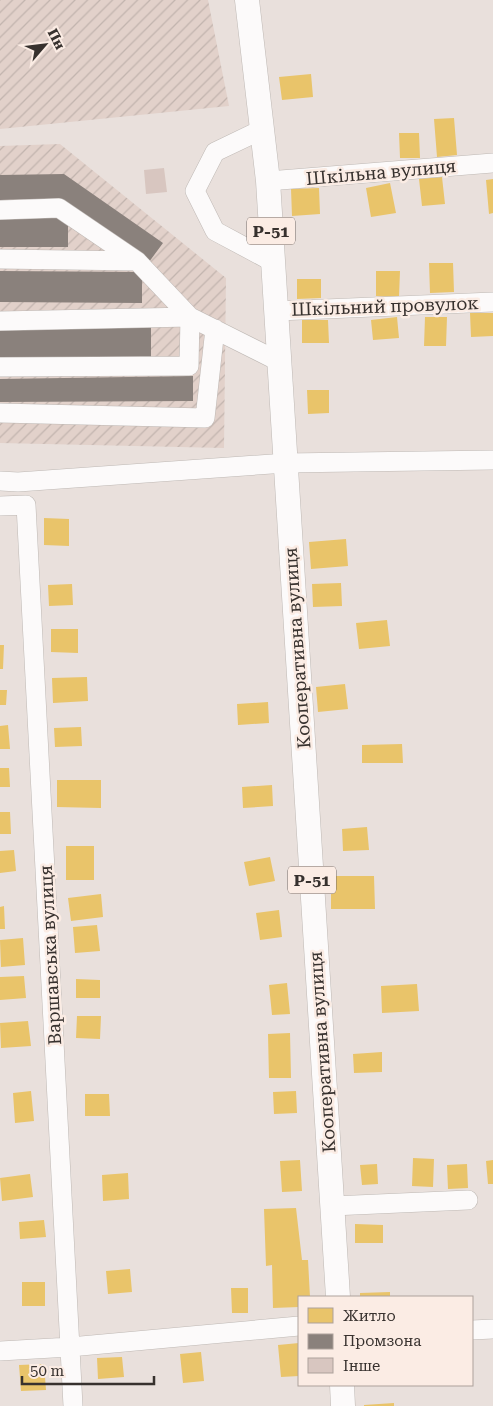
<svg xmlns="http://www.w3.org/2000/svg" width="493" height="1406" font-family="'Roboto Serif',serif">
	<defs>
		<pattern id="industrial-furrows" width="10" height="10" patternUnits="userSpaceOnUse" patternTransform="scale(1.25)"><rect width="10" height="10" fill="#e2d1ca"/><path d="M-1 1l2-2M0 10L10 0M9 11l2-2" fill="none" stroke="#c2b4ae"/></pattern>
	</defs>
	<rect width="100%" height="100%" fill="#e9e0dc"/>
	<path fill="url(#industrial-furrows)" d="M0 0H208L229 106 0 129Z
		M60 144 226 278 224 448 0 443V146Z"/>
	<path fill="#e9c46a" d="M311 74 313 97 282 100 279 77Z
		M454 118 457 155 437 157 434 119Z
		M399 133H419L420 158H400Z
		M442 177 445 204 422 206 419 179Z
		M493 179V213L489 214 486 180Z
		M390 183 396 213 371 217 366 188Z
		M319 188 320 214 292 216 291 189Z
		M429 263H453L454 292 430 293Z
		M376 271H400L399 297 376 296Z
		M297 279H321V298L297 299Z
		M470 313H493V336L471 337Z
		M397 317 399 338 373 340 371 320Z
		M425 317H447L446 346H424Z
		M302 320H328L329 343H302Z
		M307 390H329V413L308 414Z
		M44 518 69 519V546L44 545Z
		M346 539 348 566 311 569 309 542Z
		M341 583 342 606 313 607 312 584Z
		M72 584 73 605 49 606 48 585Z
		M387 620 390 646 359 649 356 623Z
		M51 629H78V653L51 652Z
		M0 645H4L3 669H0Z
		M87 677 88 701 53 703 52 678Z
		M345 684 348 709 318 712 316 687Z
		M0 690H7L6 705H0Z
		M268 702 269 723 238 725 237 704Z
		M8 725 10 749H0V726Z
		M81 727 82 746 55 747 54 728Z
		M402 744 403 763H362V745Z
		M0 768H9L10 787H0Z
		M57 780H101V808L57 807Z
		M272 785 273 806 243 808 242 787Z
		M0 812H10L11 834H0Z
		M367 827 369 850 343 851 342 829Z
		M66 846H94V880H66Z
		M14 850 16 871 0 873V851Z
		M270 857 275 881 249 886 244 862Z
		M331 876H374L375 909H331Z
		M101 894 103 917 71 921 68 898Z
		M4 906 5 929H0V907Z
		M279 910 282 937 260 940 256 913Z
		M97 925 100 951 75 953 73 927Z
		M23 938 25 965 1 967 0 940Z
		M24 976 26 998 0 1000V977Z
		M76 979 100 980V998H76Z
		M287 983 290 1014 272 1015 269 985Z
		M417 984 419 1011 382 1013 381 986Z
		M77 1016H101L100 1039 76 1038Z
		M28 1021 31 1046 1 1048 0 1023Z
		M290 1033 291 1078H269L268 1034Z
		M382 1052V1072L354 1073 353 1054Z
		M31 1091 34 1121 15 1123 13 1093Z
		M296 1091 297 1113 274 1114 273 1092Z
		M85 1094H109L110 1116H85Z
		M413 1158 434 1159 433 1187 412 1186Z
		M300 1160 302 1191 282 1192 280 1161Z
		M493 1160V1184H488L486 1161Z
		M377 1164 378 1184 362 1185 360 1165Z
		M467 1164 468 1188 448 1189 447 1165Z
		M128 1173 129 1199 103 1201 102 1175Z
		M30 1174 33 1197 2 1201 0 1178Z
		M296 1208 302 1260H308L310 1297H299V1307L273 1308 272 1265 266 1266 264 1209Z
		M44 1220 46 1237 20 1239 19 1222Z
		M355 1224 383 1225V1243H355Z
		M130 1269 132 1292 108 1294 106 1271Z
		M22 1282H45V1306H22Z
		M231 1288H248V1313H232Z
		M390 1292V1297H360V1293Z
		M299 1343V1376L281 1377 278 1345Z
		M201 1352 204 1381 183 1383 180 1354Z
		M122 1357 124 1377 98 1379 97 1358Z
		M44 1364 46 1390 21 1391 19 1365Z
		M394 1403V1406H364V1405Z"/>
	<path fill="#8a817c" d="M64 174 163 243 149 262 59 199 0 200V175Z
		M0 217H68V247H0Z
		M0 271 142 272V303L0 302Z
		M151 327V359L0 360V328Z
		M193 376V401L0 402V379Z"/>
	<path fill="#d8c6c0" d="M164 168 167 192 146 194 144 170Z"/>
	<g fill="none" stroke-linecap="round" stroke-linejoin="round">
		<g stroke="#beb8b4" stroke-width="20">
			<path id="minor" d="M263 129 215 152 195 191 215 231 273 262
				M268 181 493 163
				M0 210 59 208 137 261 190 317 280 362
				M0 259 137 261
				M277 311 493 302
				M0 321 190 317
				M0 367 189 366 190 317
				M0 413 205 418 215 329
				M0 481 18 482 286 463 493 460
				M0 506 26 505 73 1406
				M332 1206 468 1200
				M472 1330 493 1329
				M0 1351 70 1347 299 1326"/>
		</g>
		<g stroke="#beb8b4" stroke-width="25">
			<path id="major" d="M247 0 268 181 338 1297
				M342 1385 343 1406"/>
		</g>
		<use href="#minor" stroke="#fcfafa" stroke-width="19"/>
		<use href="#major" stroke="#fcfafa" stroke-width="24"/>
	</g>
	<g text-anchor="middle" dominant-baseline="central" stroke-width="5" stroke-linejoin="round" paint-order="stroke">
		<g fill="#fbece4" stroke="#726965" stroke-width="1">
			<rect x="247" y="217.5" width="48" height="27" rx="4"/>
			<rect x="288" y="866.5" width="48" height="27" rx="4"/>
		</g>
		<g font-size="16" font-weight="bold" fill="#37312e">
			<text x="271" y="231">Р-51</text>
			<text x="312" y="880">Р-51</text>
		</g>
		<g font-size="18" fill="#37312e" stroke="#fbece4">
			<text transform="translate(381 172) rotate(-5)">Шкільна вулиця</text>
			<text transform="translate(385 306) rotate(-2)">Шкільний провулок</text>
			<text transform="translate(297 648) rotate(-94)">Кооперативна вулиця</text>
			<text transform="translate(50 955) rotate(-93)">Варшавська вулиця</text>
			<text transform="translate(322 1052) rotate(-94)">Кооперативна вулиця</text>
		</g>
	</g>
	<rect x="298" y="1296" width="175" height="90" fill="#fbece4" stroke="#ada19b"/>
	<rect x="308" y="1308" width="25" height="15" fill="#e9c46a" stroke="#ada19b"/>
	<text x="343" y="1321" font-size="15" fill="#37312e">Житло</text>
	<rect x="308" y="1334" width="25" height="15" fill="#8a817c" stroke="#ada19b"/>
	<text x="343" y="1346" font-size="15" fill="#37312e">Промзона</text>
	<rect x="308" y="1358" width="25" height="15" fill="#d8c6c0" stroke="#ada19b"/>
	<text x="343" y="1371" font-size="15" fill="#37312e">Інше</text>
	<g transform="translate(45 45) rotate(62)" stroke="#fbece4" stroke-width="4" paint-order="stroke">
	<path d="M0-4L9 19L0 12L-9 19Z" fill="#37312e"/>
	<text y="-8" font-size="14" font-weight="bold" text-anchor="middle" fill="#37312e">Пн</text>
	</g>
	<path d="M22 1376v8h132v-8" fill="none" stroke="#37312e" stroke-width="2.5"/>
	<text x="30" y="1376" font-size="15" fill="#37312e" stroke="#fbece4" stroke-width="4" paint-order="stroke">50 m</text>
</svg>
